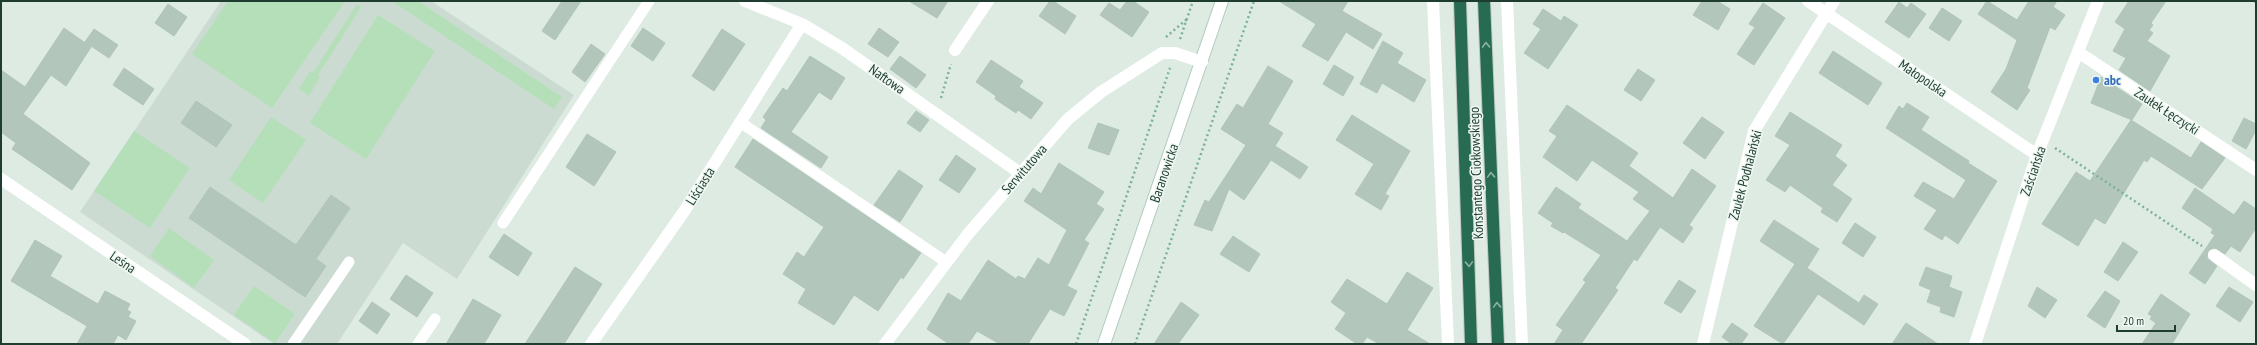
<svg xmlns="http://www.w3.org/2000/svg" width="2257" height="345" font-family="'PT Sans Narrow',sans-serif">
	<rect width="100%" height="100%" fill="#deebe3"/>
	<path fill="#ccdbd2" d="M221 1H431L574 95 457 279 403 243 337 344H274L80 212Z"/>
	<path fill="#b4dfb9" d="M228 1H345L272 108 192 54Z
		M392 1H418L562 97 554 109Z
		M357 4 361 7 318 75 320 77 309 96 299 89 310 71 313 73Z
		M378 15 435 51 366 159 310 123Z
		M271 117 306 140 263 203 229 180Z
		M134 131 190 168 150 228 94 191Z
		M169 228 214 260 194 288 150 256Z
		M254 286 295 314 275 343 234 315Z"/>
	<path fill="#b3c6bc" stroke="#b0c5b9" d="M562 1H581L555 40 542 31Z
		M909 1H948L937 18Z
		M1050 1H1053L1076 16 1065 34 1039 16Z
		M1127 1H1133L1149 12 1132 37 1100 15 1109 3 1120 10Z
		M1279 1H1348L1342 11 1382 34 1373 49 1346 32 1328 61 1302 46 1316 24Z
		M1702 1H1717L1730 9 1718 30 1693 15Z
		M1987 1 2017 20 2029 1H2057L2053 7 2065 15 2055 30 2050 27 2027 88 2030 90 2017 110 1991 92 2006 69 2017 40 1978 14Z
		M2129 1H2166L2151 23 2153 25 2149 30 2153 33 2147 41 2170 56 2150 91 2119 70 2126 58 2113 51 2125 29 2115 22Z
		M1899 2 1907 8 1911 3 1926 14 1909 38 1885 22Z
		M1763 3 1785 18 1754 65 1737 54 1755 27 1749 24Z
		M168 4 187 17 174 36 155 23Z
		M1942 8 1962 21 1949 41 1929 28Z
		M1543 9 1561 21 1564 16 1578 25 1548 69 1524 53 1541 29 1533 24Z
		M64 28 91 47 66 86 51 75 23 114 90 163 72 190 12 149 16 143 1 132V70L25 87Z
		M643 28 665 43 653 61 631 46Z
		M879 28 899 42 888 57 868 44Z
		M94 29 118 45 109 58 85 42Z
		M722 29 745 44 714 91 692 76Z
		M1383 41 1403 53 1397 63 1426 80 1414 102 1382 83 1377 93 1360 84Z
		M591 44 605 54 585 82 572 72Z
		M1833 51 1882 83 1868 105 1819 73Z
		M810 56 845 78 831 100 819 92 791 132 828 157 821 168 761 128 766 120 763 117 783 88 787 91Z
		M900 56 926 75 916 88 890 69Z
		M991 60 1023 81 1019 87 1043 103 1031 119 1018 110 1016 113 995 99 996 96 976 82Z
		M1334 65 1354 77 1343 96 1323 84Z
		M1268 66 1293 81 1268 124 1283 133 1275 146 1308 167 1300 179 1271 160 1244 200 1229 189 1212 231 1194 225 1205 200 1209 202 1246 145 1221 129 1237 104 1243 108Z
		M124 68 154 89 143 105 113 85Z
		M1638 69 1655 80 1641 101 1624 90Z
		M2101 77 2142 104 2132 120 2091 103Z
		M196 101 232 125 216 147 181 123Z
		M1907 103 1929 117 1921 130 1969 161 1968 163 1997 181 1958 244 1945 235 1942 240 1924 229 1937 210 1914 196 1923 182 1954 199 1966 180 1886 128 1899 106 1903 109Z
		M1567 105 1638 153 1629 166 1673 198 1692 169 1716 186 1689 225 1693 228 1683 243 1660 227 1637 261 1634 259 1615 288 1618 290 1581 344H1554L1563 330 1556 325 1586 282 1583 280 1601 255 1564 232 1563 233 1551 226 1553 223 1538 213 1556 187 1581 204 1578 208 1627 241 1650 211 1633 199 1639 192 1592 160 1577 181 1543 157 1557 136 1549 131Z
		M916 111 929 120 920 132 907 123Z
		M1790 112 1842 145 1835 156 1847 165 1832 185 1852 199 1837 222 1821 212 1823 208 1790 185 1785 192 1766 180 1790 145 1775 136Z
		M1352 115 1410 151 1385 194 1389 196 1381 210 1355 194 1374 164 1336 140Z
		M1702 117 1724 132 1705 159 1683 143Z
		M2244 118 2256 124V130L2246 149 2232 141Z
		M2131 120 2191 158 2201 142 2225 158 2202 189 2151 156 2147 162 2144 160 2105 224 2095 218 2078 246 2042 224 2076 172 2090 181Z
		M1098 123 1119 130 1109 155 1088 148Z
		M587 134 616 152 594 186 566 167Z
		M753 139 921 253 903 279 901 277 878 311 854 295 834 325 798 303 806 289 783 274 797 252 804 257 824 227 735 167Z
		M956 155 976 169 959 193 939 180Z
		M1059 163 1104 192 1096 204 1104 209 1084 240 1089 243 1067 286 1077 291 1064 316 1050 309 1028 344H1000L977 331 968 344H949L927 329 948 293 961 301 988 260 1016 279 1018 276 1025 279 1038 258 1049 265 1067 230 1024 201 1033 188 1041 194Z
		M899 170 923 186 900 222 874 205Z
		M210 187 296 245 331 195 350 208 316 259 326 266 305 297 189 218Z
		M2195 188 2234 215 2244 201 2256 209V228L2240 252 2231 246 2225 254 2215 248 2208 251 2207 258 2217 266 2205 284 2189 273 2215 235 2211 233 2213 229 2182 208Z
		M1774 220 1819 249 1807 268 1859 303 1864 295 1878 304 1864 325 1818 294 1783 344 1754 326 1795 264 1760 241Z
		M1855 223 1876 237 1863 257 1842 243Z
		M504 234 532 253 518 276 489 257Z
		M1233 236 1260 254 1249 272 1220 254Z
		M35 240 62 256 50 276 98 304 105 291 130 304 127 310 131 312 128 317 136 321 126 340 118 335 113 344H77L87 326 11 281Z
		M2123 242 2138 252 2118 281 2104 272Z
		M575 267 602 284 564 344H525Z
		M1926 267 1952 276 1949 287 1962 292 1954 317 1940 312 1941 307 1927 302 1931 290 1919 285Z
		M1407 272 1433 288 1407 330 1430 344H1379L1367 337 1362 344H1357L1335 329 1346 313 1331 302 1347 279 1387 304Z
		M406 275 433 293 417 317 390 299Z
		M1679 280 1696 291 1681 313 1664 303Z
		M2037 287 2057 300 2045 318 2028 306Z
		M2229 287 2253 302 2240 322 2216 306Z
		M2105 291 2120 301 2105 328 2087 316Z
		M2161 294 2190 314 2172 344H2142L2156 323 2150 319 2152 316 2148 314Z
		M473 299 501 315 484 344H446Z
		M372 302 390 314 377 334 359 321Z
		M1181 302 1199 315 1178 344H1154Z
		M1732 323 1748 334 1741 344H1732L1722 337Z
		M1906 323 1938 344H1892Z"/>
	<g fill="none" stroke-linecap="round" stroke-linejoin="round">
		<g stroke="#b0ccbe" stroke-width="14">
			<path id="secondary" d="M1104 344 1222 1"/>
		</g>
		<g stroke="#c0c8c5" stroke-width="14">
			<path id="highway" d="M1460 1 1471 344
				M1484 1 1498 344"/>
		</g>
		<path stroke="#7bb299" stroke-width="2.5" stroke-dasharray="2 3" stroke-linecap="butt" d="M2254 1 2256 2
			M1166 37 1187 19
			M1180 39 1193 1
			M941 98 951 64
			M2055 148 2202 246
			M1076 344 1170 68
			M1135 344 1254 1"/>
		<path stroke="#fff" stroke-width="11" d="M740 122 946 262
			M503 223 649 1
			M293 344 349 262
			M418 344 435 319"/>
		<path stroke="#fff" stroke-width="12" d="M745 1 802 24 842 48 1020 173
			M1433 1 1448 344
			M1507 1 1522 344
			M1808 1 2037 155
			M955 50 988 1
			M2078 52 2256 170
			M1 179 245 344
			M2214 255 2256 285
			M591 344 685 210 802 24
			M885 344 968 234 1068 119 1101 92 1162 53H1175L1202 62
			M1703 344 1754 131 1834 1
			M1975 344 2037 155 2098 1"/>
		<use href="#secondary" stroke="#fff" stroke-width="12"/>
		<use href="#highway" stroke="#276b53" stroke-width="12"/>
	</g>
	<defs><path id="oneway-chevron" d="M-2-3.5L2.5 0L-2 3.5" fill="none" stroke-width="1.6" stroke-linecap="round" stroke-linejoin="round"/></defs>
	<g stroke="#8bb2a2">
		<use href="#oneway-chevron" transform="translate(1486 45) rotate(-92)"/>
		<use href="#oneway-chevron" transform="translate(1491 175) rotate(-92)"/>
		<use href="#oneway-chevron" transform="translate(1469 264) rotate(88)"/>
		<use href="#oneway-chevron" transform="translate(1497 305) rotate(-92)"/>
	</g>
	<circle fill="#3f7fe0" stroke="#eff8f2" stroke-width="1.5" cx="2096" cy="80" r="4"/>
	<g text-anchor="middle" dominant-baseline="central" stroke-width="3" stroke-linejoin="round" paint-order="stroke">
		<g font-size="14" fill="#1e3c30" stroke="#eff8f2">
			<text transform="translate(1923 78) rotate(34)">Małopolska</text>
			<text transform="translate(887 79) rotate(35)">Naftowa</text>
			<text transform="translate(2167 111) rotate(33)">Zaułek Łęczycki</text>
			<text transform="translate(1024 169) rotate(-49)">Serwitutowa</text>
			<text transform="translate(2033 171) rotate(-71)">Zaściańska</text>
			<text transform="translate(1164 173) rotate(-71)">Baranowicka</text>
			<text transform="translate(1476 173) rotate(-92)">Konstantego Ciołkowskiego</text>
			<text transform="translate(1745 175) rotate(-75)">Zaułek Podhalański</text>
			<text transform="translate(700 186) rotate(-58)">Liściasta</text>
			<text transform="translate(123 262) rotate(34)">Leśna</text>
		</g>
		<g font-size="14" font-weight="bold" fill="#366cbe" stroke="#eff8f2" text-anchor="start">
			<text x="2104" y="80">abc</text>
		</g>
	</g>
	<rect width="2257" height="345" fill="none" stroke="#1e3c30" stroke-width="4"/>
	<path d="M2117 325v6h58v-6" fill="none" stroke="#1e3c30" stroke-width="2"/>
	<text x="2123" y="325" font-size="12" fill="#1e3c30" stroke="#eff8f2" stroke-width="3" paint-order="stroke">20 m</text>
</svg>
